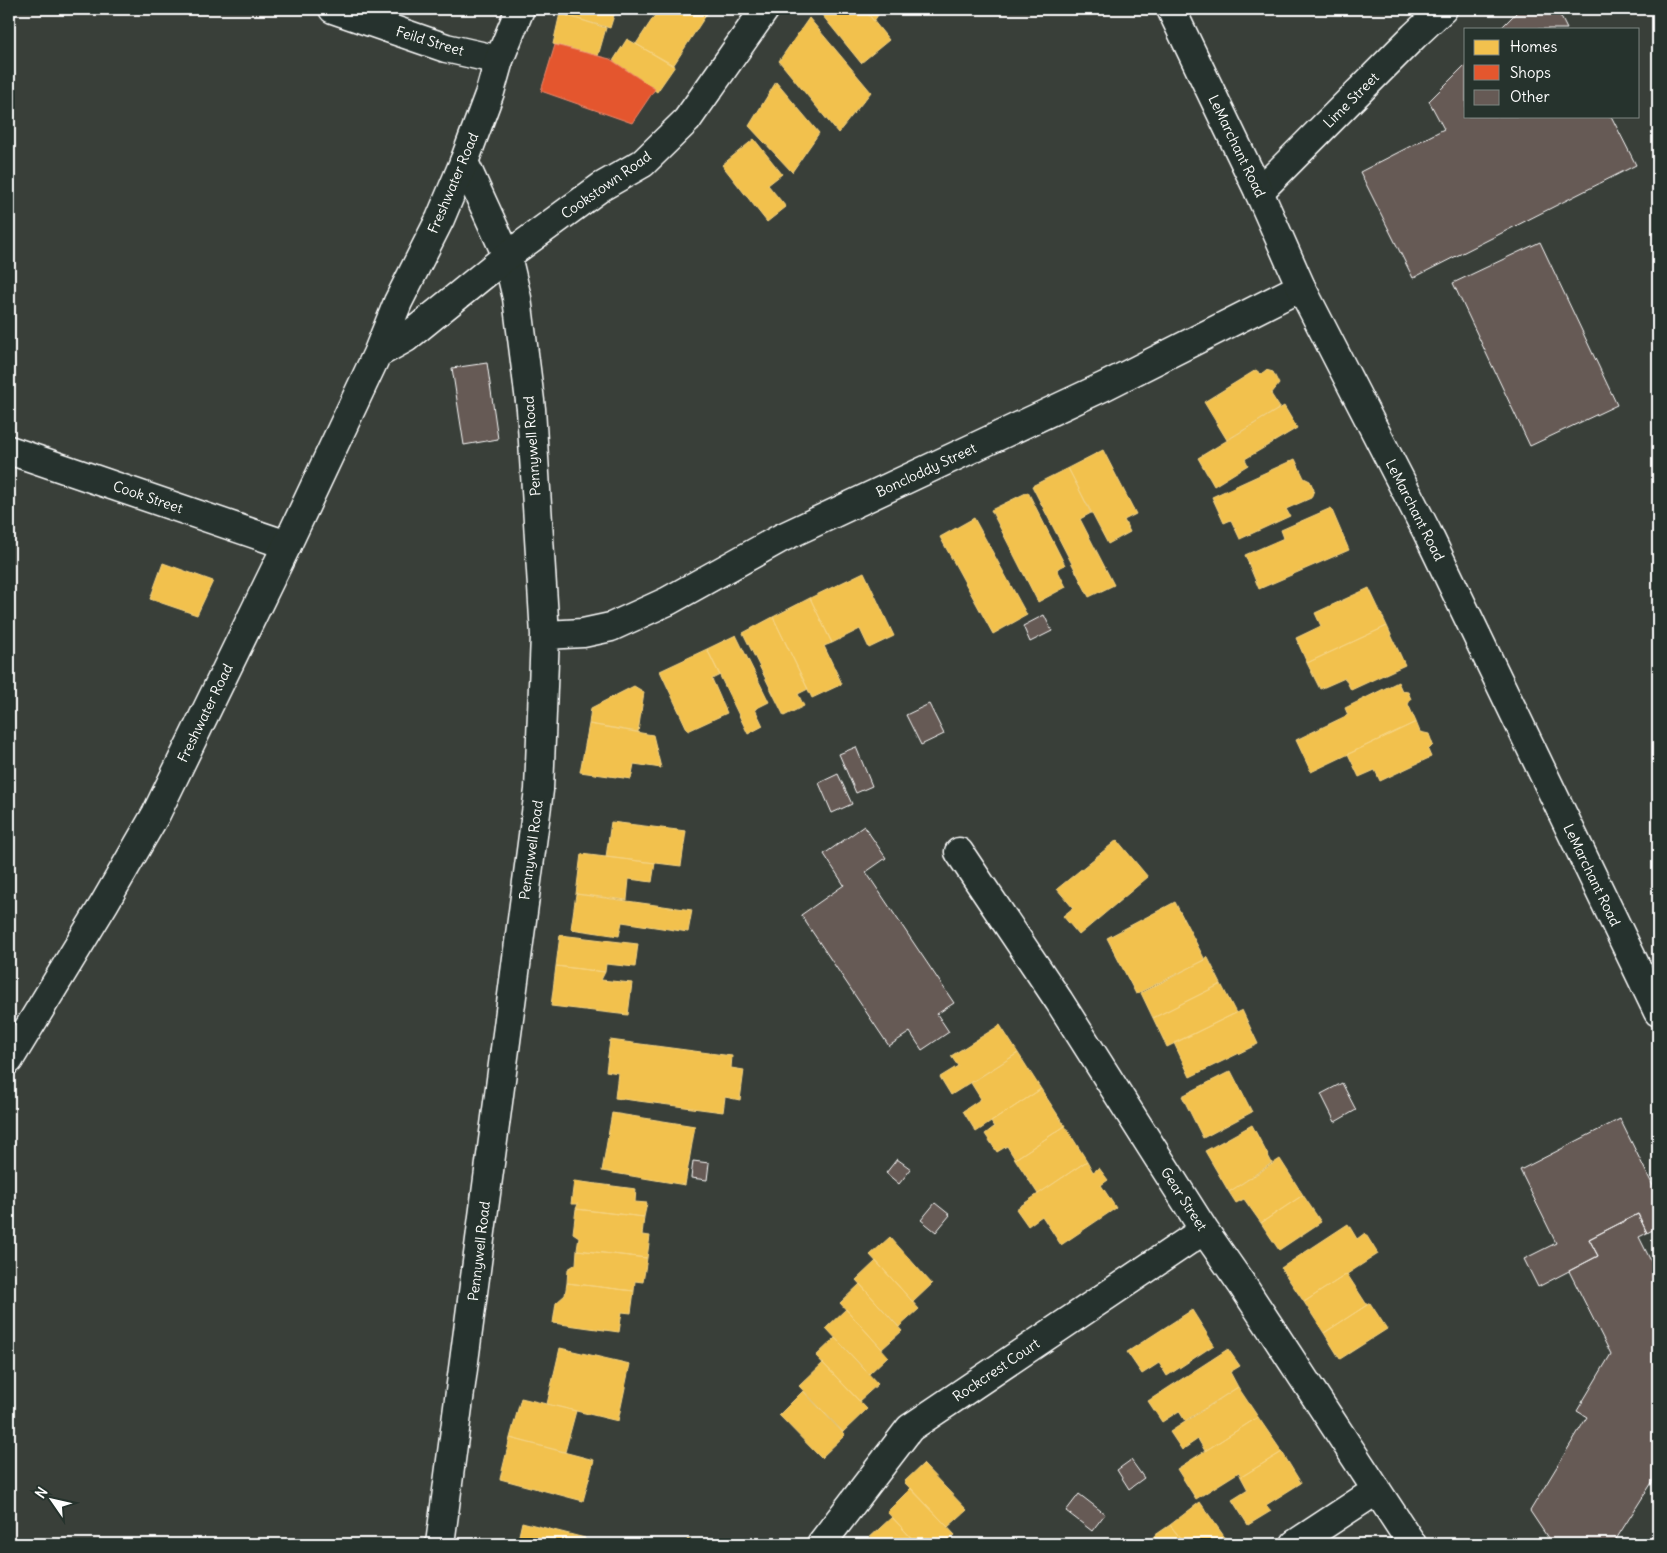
<svg xmlns="http://www.w3.org/2000/svg" width="1667" height="1553" font-family="Delius,sans-serif">
	<rect width="100%" height="100%" fill="#393f39"/>
	<filter id="ink" filterUnits="userSpaceOnUse"><feTurbulence type="fractalNoise" baseFrequency=".02" numOctaves="2"/><feDisplacementMap in="SourceGraphic" scale="10" xChannelSelector="R" yChannelSelector="G"/><feConvolveMatrix kernelMatrix="1 2 1 2 8 2 1 2 1" color-interpolation-filters="sRGB"/></filter>
	<g filter="url(#ink)">
		<path fill="#f2c14e" stroke="#f6d483" d="M569 9H616L610 28 567 16Z
			M659 9H710L673 66 636 44Z
			M819 9H864L889 40 861 63 818 10Z
			M864 9H882L874 21Z
			M560 13 606 28 598 56 553 44Z
			M809 18 871 92 838 133 779 61Z
			M627 39 675 66 657 92 613 61Z
			M776 82 819 133 792 172 749 126Z
			M754 139 782 174 768 185 786 207 767 222 722 165Z
			M1256 370 1261 374 1266 370 1273 372 1279 384 1271 394 1280 408 1227 440 1204 402Z
			M1284 406 1297 428 1245 459 1248 465 1214 486 1198 458Z
			M1103 450 1136 514 1124 520 1130 532 1108 544 1068 468Z
			M1295 459 1304 478 1310 481 1314 490 1311 498 1286 509 1290 516 1240 539 1231 520 1224 523 1212 497Z
			M1068 468 1091 513 1080 519 1114 585 1089 597 1032 486Z
			M1028 492 1065 565 1057 569 1066 587 1038 602 991 510Z
			M1331 508 1349 550 1259 589 1245 555 1284 538 1281 530Z
			M974 518 1027 615 993 634 940 537Z
			M163 563 213 581 197 615 150 599Z
			M864 572 894 636 869 648 860 629 832 643 810 598Z
			M1369 588 1387 626 1307 663 1296 638 1321 626 1315 613Z
			M810 598 832 643 824 646 842 684 812 698 773 617Z
			M773 617 808 689 798 694 804 706 784 716 743 633Z
			M1387 626 1405 665 1351 690 1345 678 1320 689 1307 663Z
			M736 635 769 702 755 709 763 726 748 734 707 649Z
			M707 649 720 675 712 679 727 713 688 731 660 671Z
			M1398 682 1402 691 1408 692 1411 699 1408 704 1416 722 1311 772 1296 740 1348 715 1345 708Z
			M634 686 644 692 638 732 589 724 591 708Z
			M1416 722 1420 732 1429 734 1433 745 1428 750 1431 757 1380 781 1375 770 1359 777 1348 754Z
			M589 724 653 735 661 768 634 764 631 779 580 772Z
			M611 822 686 831 681 866 606 857Z
			M1117 840 1148 877 1079 935 1063 916 1073 908 1057 889Z
			M581 854 655 863 652 882 629 879 627 900 576 894Z
			M576 894 692 910 688 932 622 922 619 936 571 929Z
			M1175 902 1205 960 1136 994 1107 938Z
			M560 935 638 944 635 967 606 964 605 972 556 966Z
			M1207 956 1221 984 1153 1018 1141 993 1205 960Z
			M556 966 605 972 601 980 632 983 628 1015 551 1006Z
			M1221 984 1236 1013 1167 1047 1153 1018Z
			M1242 1010 1258 1044 1190 1077 1174 1043Z
			M1000 1025 1018 1053 951 1095 940 1077 958 1066 951 1056Z
			M610 1040 732 1056 731 1068 744 1070 740 1100 725 1097 723 1112 615 1098 618 1073 606 1071Z
			M1018 1053 1041 1089 976 1132 963 1111 981 1099 971 1083Z
			M1231 1071 1252 1112 1203 1138 1182 1096Z
			M1041 1089 1065 1126 1015 1159 1007 1146 997 1152 985 1134 994 1127 991 1122Z
			M612 1113 695 1126 685 1185 602 1171Z
			M1252 1125 1272 1163 1229 1192 1205 1151Z
			M1065 1126 1087 1161 1038 1194 1015 1159Z
			M1280 1159 1303 1195 1261 1223 1244 1199 1236 1203 1229 1192Z
			M1087 1161 1093 1172 1099 1168 1108 1180 1101 1185 1116 1208 1061 1245 1042 1216 1028 1226 1016 1209Z
			M574 1181 636 1189 635 1202 647 1203 644 1217 576 1209 578 1204H571Z
			M1303 1195 1321 1222 1279 1250 1261 1223Z
			M576 1209 644 1217 642 1235 650 1236 647 1258 577 1250 579 1237 573 1233Z
			M1348 1224 1357 1239 1365 1233 1378 1254 1304 1302 1281 1268Z
			M890 1237 932 1284 913 1302 870 1255Z
			M577 1250 647 1258 643 1282 635 1281 634 1291 567 1283 568 1269 576 1264Z
			M876 1261 919 1309 899 1327 856 1280Z
			M1347 1274 1367 1305 1324 1333 1304 1302Z
			M567 1283 634 1291 631 1313 622 1312 619 1332 553 1323 556 1303 565 1295Z
			M860 1284 902 1331 882 1349 840 1303Z
			M1370 1303 1387 1329 1340 1359 1324 1333Z
			M846 1309 888 1356 869 1374 826 1328Z
			M1192 1310 1214 1345 1167 1376 1159 1363 1142 1374 1127 1352Z
			M835 1338 878 1384 859 1401 816 1356Z
			M560 1348 630 1364 618 1421 547 1404Z
			M1228 1349 1240 1366 1230 1372 1238 1387 1185 1421 1179 1411 1162 1422 1148 1401Z
			M823 1363 867 1409 843 1432 799 1386Z
			M1238 1387 1258 1417 1205 1451 1198 1439 1182 1450 1170 1432Z
			M803 1391 845 1435 821 1458 779 1415Z
			M521 1398 576 1411 565 1452 510 1438Z
			M1258 1417 1282 1452 1241 1477 1239 1472 1196 1499 1177 1469Z
			M510 1438 594 1460 583 1501 500 1479Z
			M1282 1452 1301 1483 1266 1505 1271 1511 1248 1525 1232 1500 1248 1490 1241 1477Z
			M923 1464 967 1510 948 1527 904 1482Z
			M911 1488 955 1535 945 1544H917L887 1512Z
			M1200 1502 1228 1542 1225 1544H1185L1170 1525Z
			M892 1517 917 1544H871L867 1540Z
			M522 1522 585 1538 584 1544H517Z
			M1170 1525 1185 1544H1149L1154 1536Z
			M688 1539 695 1544H684Z"/>
		<path fill="#e4572e" stroke="#ec896d" d="M555 45 610 59 655 89 632 123 541 91Z"/>
		<path fill="#665a55" stroke="#fff" d="M1520 9H1557L1567 29H1500Z
			M1466 64V116H1611L1636 165 1413 278 1360 172 1444 129 1429 101Z
			M1540 242 1617 405 1530 446 1453 283Z
			M487 363 498 439 464 445 452 368Z
			M1044 615 1052 631 1030 642 1023 626Z
			M929 704 944 734 921 745 906 715Z
			M856 747 872 786 856 793 839 754Z
			M838 774 852 804 832 813 819 783Z
			M864 826 886 858 866 872 954 1003 937 1014 949 1032 922 1050 910 1032 889 1046 801 915 844 885 824 854Z
			M1342 1083 1356 1110 1335 1122 1321 1094Z
			M1620 1119 1658 1196V1227L1647 1233 1638 1214 1589 1239 1598 1256 1538 1287 1524 1259 1556 1243 1520 1170Z
			M897 1159 911 1169 899 1184 886 1173Z
			M693 1161 709 1163 707 1180 691 1178Z
			M935 1203 950 1215 936 1232 921 1220Z
			M1638 1214 1647 1233 1639 1237 1658 1275V1473L1613 1544H1552L1530 1511 1587 1417 1577 1411 1611 1354 1569 1271 1598 1256 1589 1239Z
			M1131 1460 1144 1478 1129 1489 1117 1470Z
			M1079 1494 1105 1514 1092 1531 1066 1511Z"/>
		<g fill="none" stroke-linecap="round" stroke-linejoin="round">
			<g stroke="#fff" stroke-width="31">
				<path id="minor" d="M333 9 446 48 499 60
					M1259 192 1414 36 1443 9
					M9 450 287 545
					M545 635 583 633 611 627 668 601 781 538 1105 386 1301 287
					M959 852 1059 1001 1204 1230 1243 1286 1412 1544
					M440 1544 539 790 545 635 531 409 517 298 507 256 464 162
					M821 1544 910 1428 1204 1230
					M1295 1544 1377 1490"/>
			</g>
			<g stroke="#fff" stroke-width="31">
				<path id="secondary" d="M1171 9 1259 192 1301 287 1427 532 1658 1012
					M377 354 406 338 507 256 601 187 643 163 687 120 765 9
					M9 1060 104 904 156 814 287 545 377 354 398 302 440 219 464 162 490 92 499 60 520 9"/>
			</g>
			<use href="#minor" stroke="#26332d" stroke-width="28"/>
			<use href="#secondary" stroke="#26332d" stroke-width="28"/>
		</g>
	</g>
	<g text-anchor="middle" dominant-baseline="central" stroke-width="5" stroke-linejoin="round" paint-order="stroke">
		<g font-size="14" fill="#fff" stroke="#26332d">
			<text transform="translate(430 41) rotate(17)">Feild Street</text>
			<text transform="translate(1351 100) rotate(-45)">Lime Street</text>
			<text transform="translate(1237 146) rotate(64)">LeMarchant Road</text>
			<text transform="translate(453 183) rotate(-67)">Freshwater Road</text>
			<text transform="translate(606 185) rotate(-35)">Cookstown Road</text>
			<text transform="translate(532 446) rotate(-94)">Pennywell Road</text>
			<text transform="translate(926 470) rotate(-25)">Boncloddy Street</text>
			<text transform="translate(148 497) rotate(19)">Cook Street</text>
			<text transform="translate(1415 510) rotate(63)">LeMarchant Road</text>
			<text transform="translate(205 713) rotate(-64)">Freshwater Road</text>
			<text transform="translate(531 850) rotate(-82)">Pennywell Road</text>
			<text transform="translate(1592 875) rotate(64)">LeMarchant Road</text>
			<text transform="translate(1184 1199) rotate(57)">Gear Street</text>
			<text transform="translate(479 1251) rotate(-83)">Pennywell Road</text>
			<text transform="translate(996 1370) rotate(-34)">Rockcrest Court</text>
		</g>
	</g>
	<rect width="1667" height="1553" fill="none" stroke="#26332d" stroke-width="30"/>
	<rect x="15" y="15" width="1637" height="1523" fill="none" stroke="#fff" stroke-width="2" filter="url(#ink)"/>
	<rect x="1464" y="28" width="175" height="90" fill="#26332d" stroke="#7d8581"/>
	<rect x="1474" y="40" width="25" height="15" fill="#f2c14e" stroke="#7d8581"/>
	<text x="1510" y="52" font-size="15" fill="#ffffff">Homes</text>
	<rect x="1474" y="65" width="25" height="15" fill="#e4572e" stroke="#7d8581"/>
	<text x="1510" y="78" font-size="15" fill="#ffffff">Shops</text>
	<rect x="1474" y="90" width="25" height="15" fill="#665a55" stroke="#7d8581"/>
	<text x="1510" y="102" font-size="15" fill="#ffffff">Other</text>
	<g transform="translate(52 1500) rotate(304)" stroke="#26332d" stroke-width="4" paint-order="stroke">
	<path d="M0-4L9 19L0 12L-9 19Z" fill="#ffffff"/>
	<text y="-8" font-size="14" font-weight="bold" text-anchor="middle" fill="#ffffff">N</text>
	</g>
</svg>
